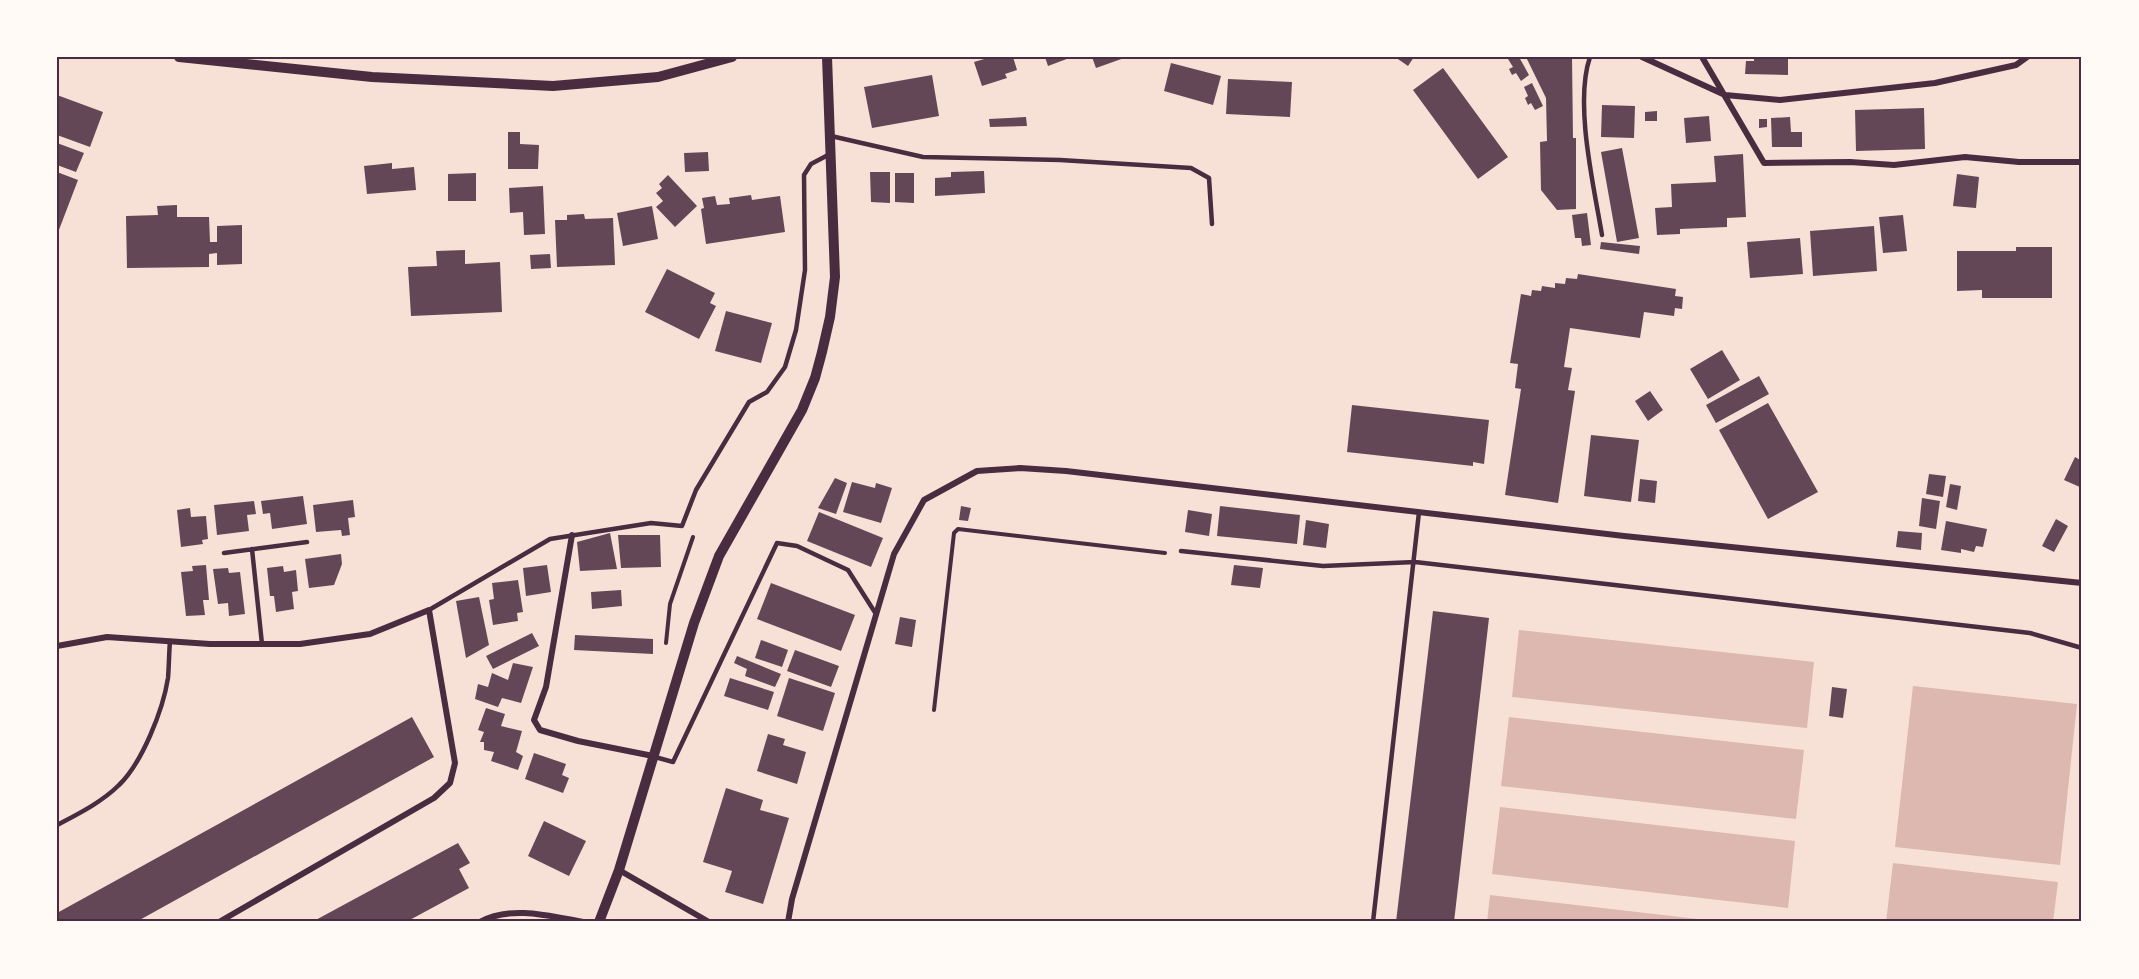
<svg xmlns="http://www.w3.org/2000/svg" width="2139" height="979" font-family="'Fira Sans Condensed',sans-serif">
	<rect width="100%" height="100%" fill="#f7e1d7"/>
	<path fill="#dcb8b0" d="M1519 630 1814 662 1807 728 1512 697Z
		M1913 686 2077 704 2060 865 1895 847Z
		M1509 717 1804 750 1796 819 1501 786Z
		M1500 807 1795 841 1788 908 1492 874Z
		M1893 863 2058 882 2053 922H1886Z
		M1490 895 1724 922H1487Z"/>
	<path fill="#644757" d="M991 57H1013L1017 70 1005 74 1007 78 982 86 974 62Z
		M1045 57H1072L1048 66Z
		M1092 57H1127L1096 68Z
		M1395 57H1414L1408 66Z
		M1512 57H1519L1529 75 1521 81 1516 73 1512 75 1509 69 1513 67 1508 59Z
		M1526 57H1572L1573 138H1576V209L1557 210 1541 190 1540 142 1547 141 1546 98Z
		M1754 57H1788V75L1745 74 1746 61H1754Z
		M1171 63 1221 76 1213 105 1164 91Z
		M1443 68 1508 157 1478 179 1413 90Z
		M932 75 939 116 872 128 864 87Z
		M1228 79 1292 82 1290 117 1226 114Z
		M1532 83 1543 106 1535 110 1531 103 1528 105 1525 98 1528 96 1524 87Z
		M57 95 103 112 90 147 57 135Z
		M1602 105 1635 106 1634 138 1601 137Z
		M1924 108 1925 149 1856 151 1855 110Z
		M1657 111V121H1645V112Z
		M1709 116 1711 141 1686 143 1684 118Z
		M1026 117 1027 126 990 127 989 119Z
		M1790 117 1791 132H1802V147H1772L1771 118Z
		M1759 119H1767V127L1759 128Z
		M508 132H520V144L539 145 538 169H508Z
		M57 143 84 153 76 172 57 165Z
		M1622 148 1639 238 1617 242 1601 152Z
		M708 152 709 171 685 172 684 153Z
		M1743 154 1746 217 1727 218V227L1680 229V234L1657 235 1655 208 1672 207 1671 184 1716 182 1714 156Z
		M392 163V169L414 167 416 190 367 194 364 166Z
		M984 171 985 193 935 196V178L951 177V172Z
		M57 172 78 180 57 235Z
		M870 172H890V203L871 202Z
		M476 173V201H448V174Z
		M895 173H914V203L895 202Z
		M1957 174 1979 177 1976 208 1953 206Z
		M668 175 697 206 675 227 656 207 663 201 656 193 662 188 659 184Z
		M543 186 545 234 524 235 523 212 510 213 509 188Z
		M751 195 752 200 780 196 785 232 706 244 701 209 704 208 702 198 715 196 717 205 730 204 729 198Z
		M177 205V217H209L210 242H217V226L242 225V264L217 265V253L209 254V267L127 268 126 216 158 215 157 206Z
		M652 206 658 239 623 246 617 213Z
		M1587 213 1591 245 1582 246 1581 238H1575L1572 215Z
		M584 214 585 219 613 218 615 265 557 267 555 220H567V215Z
		M1903 215 1907 251 1883 253 1879 217Z
		M1874 226 1877 271 1813 276 1810 231Z
		M1800 238 1803 274 1750 278 1747 242Z
		M1601 242 1640 246 1639 254 1600 249Z
		M2016 247H2052V298H1982V290L1957 291V251H2016Z
		M465 250V264L500 262 502 312 411 316 408 267 437 266 436 251Z
		M550 254 551 268 531 269 530 255Z
		M667 269 715 293 710 303 716 306 699 339 645 312Z
		M1578 274 1676 289 1675 296 1683 297 1682 309 1675 308 1674 316 1644 312 1640 338 1570 328 1564 367 1572 368 1568 390 1575 391 1558 503 1505 495 1521 389 1515 388 1518 364 1510 363 1521 294 1531 296 1532 290 1541 291 1542 286 1555 288V283L1565 284 1566 278 1577 279Z
		M726 311 772 323 761 363 715 351Z
		M1722 350 1740 380 1708 399 1690 369Z
		M1759 376 1769 394 1716 423 1706 405Z
		M1650 391 1663 410 1648 421 1635 401Z
		M1768 403 1818 492 1768 519 1719 430Z
		M1352 405 1489 420 1484 464 1473 462V466L1347 452Z
		M1591 435 1639 440 1631 502 1584 496Z
		M2075 457 2082 461V488L2064 480Z
		M1929 474 1946 476 1943 497 1926 494Z
		M835 478 847 483 836 514 818 508Z
		M1640 479 1657 481 1655 503 1638 501Z
		M852 482 875 488 876 483 892 488 881 523 843 512Z
		M1950 484 1961 486 1957 510 1946 507Z
		M303 496 307 524 272 529 270 513 263 514 261 501Z
		M1922 498 1940 501 1936 529 1919 526Z
		M353 500 355 517 348 518 350 535 342 536 341 530 316 532 313 505Z
		M254 501 256 514 247 515 249 531 217 535 214 505Z
		M961 506 971 508 968 521 959 520Z
		M1220 506 1300 515 1297 544 1217 536Z
		M190 508 191 517 206 516 208 539 202 540 203 544 181 547 177 510Z
		M1188 510 1212 514 1209 536 1185 532Z
		M819 512 883 538 871 567 807 541Z
		M2056 519 2068 526 2054 552 2042 546Z
		M1306 520 1329 524 1326 548 1303 545Z
		M1946 521 1987 529 1983 547 1976 546 1974 552 1961 549V553L1941 550Z
		M1898 531 1922 533 1921 550 1896 547Z
		M610 533 617 569 580 571 577 542Z
		M618 535H660L661 567 621 568Z
		M341 554 342 564 334 585 309 588 305 559Z
		M206 565 209 600H203L205 615 186 616 181 572 193 571 192 566Z
		M547 565 551 592 526 596 523 568Z
		M1234 565 1263 568 1260 588 1231 585Z
		M283 566 284 572 296 570 298 591 292 592 294 609 276 612 274 596H270L267 568Z
		M228 568 229 573 240 572 245 614 229 616 228 603 218 604 213 569Z
		M518 580 523 612 517 613 518 621 493 625 489 600 494 599 492 583Z
		M771 583 855 615 841 651 757 619Z
		M621 590 622 606 592 609 591 592Z
		M479 597 489 645 466 658 456 601Z
		M1433 611 1489 618 1454 922H1396Z
		M900 617 916 620 912 647 895 644Z
		M532 633 539 646 493 669 486 656Z
		M575 635 653 639V654L574 650Z
		M761 640 788 650 782 667 755 658Z
		M795 650 839 666 831 687 787 671Z
		M737 656 781 674 775 687 745 676 747 669 734 663Z
		M513 663 533 667 521 703 502 698 498 707 475 699 478 684 488 687 492 673 508 680Z
		M730 678 774 692 768 710 724 696Z
		M789 678 835 693 823 731 777 716Z
		M1832 687 1847 689 1843 718 1829 716Z
		M486 708 505 714 501 726 522 731 516 752 523 756 518 770 491 761 494 752 484 750V742H480L484 732 478 730Z
		M412 717 434 757 136 922H57V913Z
		M768 734 785 739 783 745 806 752 797 784 757 771Z
		M534 753 566 764 562 775 569 778 563 793 525 779Z
		M726 788 763 800 760 810 789 818 763 904 725 892 732 871 703 862Z
		M544 821 586 841 569 876 528 856Z
		M458 843 470 863 459 869 469 888 406 922H312Z"/>
	<g fill="none" stroke-linecap="round" stroke-linejoin="round">
		<path stroke="#4a2c40" stroke-width="4" d="M666 643 670 604 693 537
			M934 710 954 533 958 529 1165 553"/>
		<path stroke="#4a2c40" stroke-width="4.5" d="M1590 57C1574 103 1594 187 1602 235
			M831 136 923 157 1060 160 1191 168 1209 178 1212 224
			M252 549 262 644
			M1181 551 1323 566 1415 562 2030 633 2082 648
			M224 553 307 542
			M429 610 550 539 651 523 682 526 696 490 749 402 767 392 785 367 796 330 805 270 804 175 811 164 830 154
			M655 757 673 762 777 543 797 546 848 570 876 614
			M57 825C78 814 102 802 119 785 142 763 163 710 168 678 169 666 169 653 170 641
			M1373 922 1419 512"/>
		<path stroke="#4a2c40" stroke-width="6" d="M1642 57 1725 95 1780 100 1935 83 2016 65 2027 57
			M1702 57 1764 163 1850 162 1894 165 1965 157 2019 162H2082
			M572 535 546 687 534 720 540 730 578 741 653 756
			M57 646 107 637 210 644H300L370 634 429 610 455 763 450 783 434 798 219 922
			M619 870 709 922
			M480 922C511 905 550 916 583 922
			M788 922 792 899 894 554 924 500 977 471 1020 468 1066 471 1624 536 2082 583"/>
		<path stroke="#4a2c40" stroke-width="10" d="M179 57 372 77 553 86 658 77 732 57
			M599 922 619 870 694 623 719 556 802 410 815 378 822 352 830 317 835 277 827 57"/>
	</g>
	<rect width="2139" height="979" fill="none" stroke="#fffaf5" stroke-width="117"/>
	<rect x="58" y="58" width="2022" height="862" fill="none" stroke="#4a2c40" stroke-width="2"/>
</svg>
